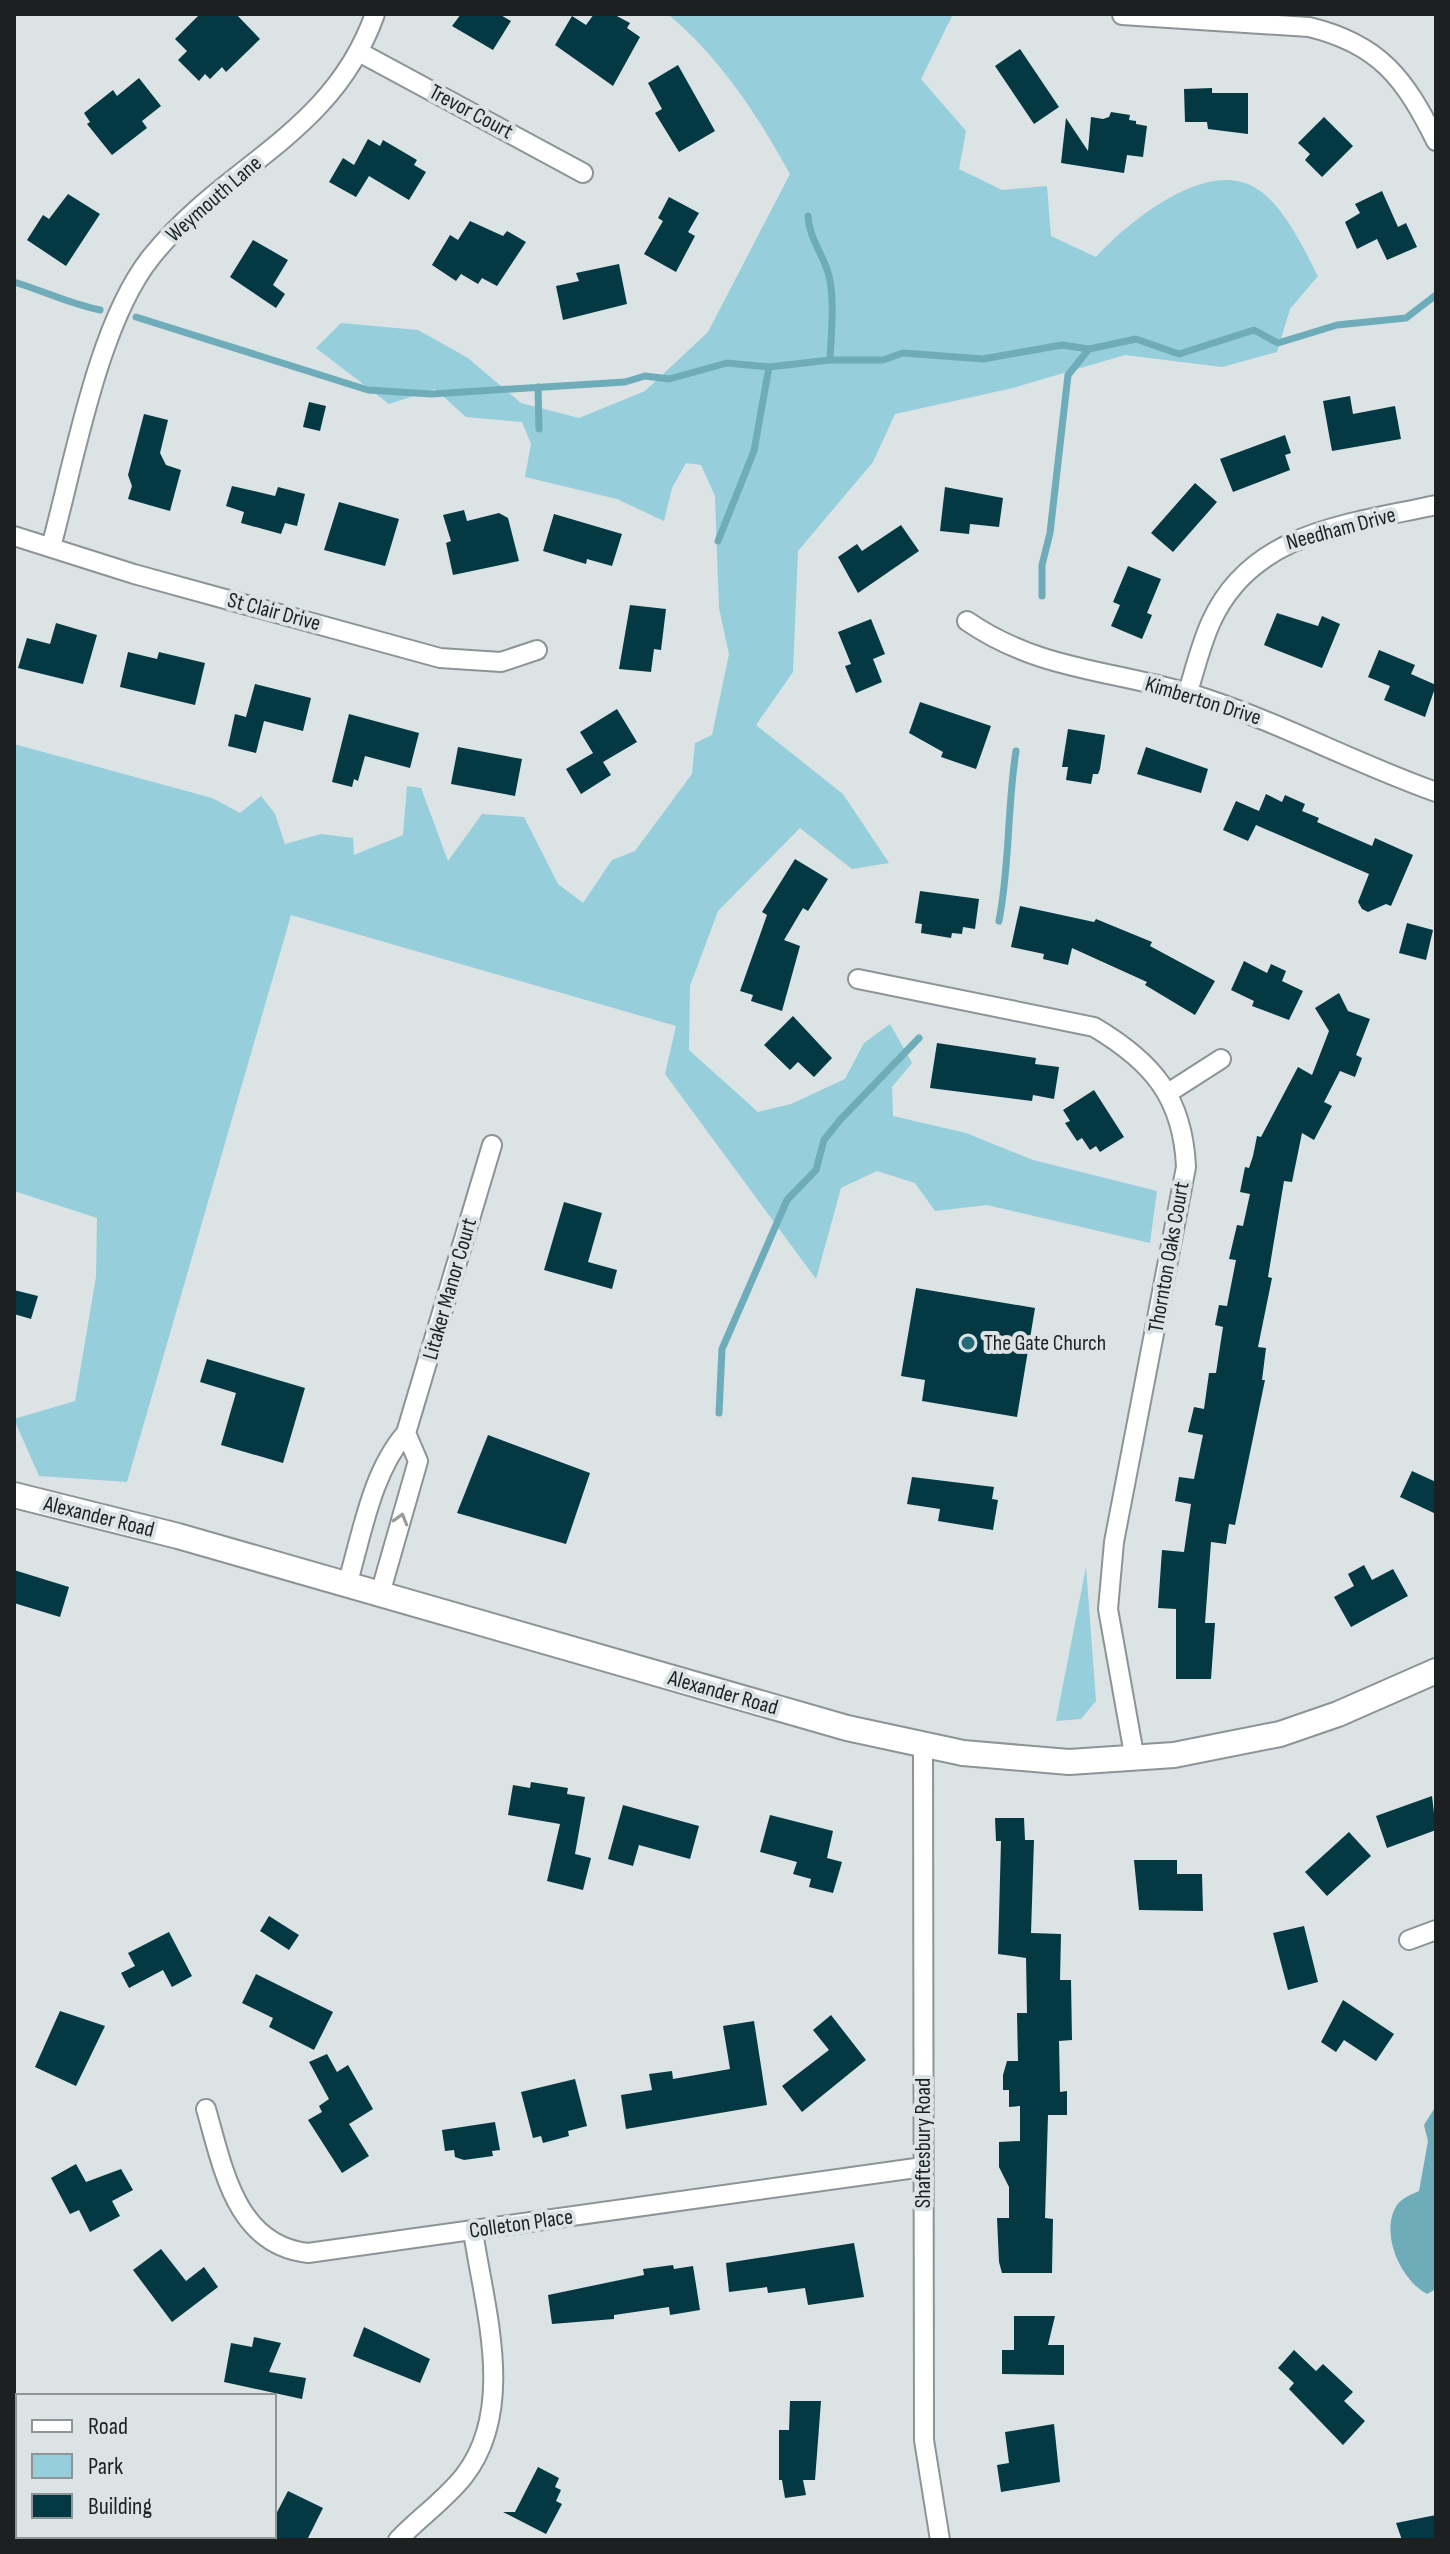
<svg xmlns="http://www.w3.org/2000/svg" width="1450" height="2554" font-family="'Sofia Sans Condensed',sans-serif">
	<rect width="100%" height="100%" fill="#dbe3e5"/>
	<path fill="#96cedc" d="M668 14H953L921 79 966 131 959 169 1002 190 1047 186 1051 236 1096 257C1128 222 1205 159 1254 187 1283 203 1303 248 1318 276L1290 309 1277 352 1222 367 1125 355 1013 388 895 414 873 462 798 551 793 672 756 725 843 794 889 863 852 869 800 828 718 911 690 986 689 1050 758 1112 791 1104 845 1079 864 1043 890 1024 912 1063 892 1087 893 1116 966 1133 1033 1160 1157 1191 1150 1243 987 1205 935 1211 915 1183 877 1171 841 1188 816 1279 665 1074 676 1026 291 915 127 1482 39 1476 14 1419 75 1401 96 1277 97 1218 14 1191V744L212 798 240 813 261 796 275 814 285 844 321 834 353 838 354 855 403 835 407 786 421 788 448 861 482 814 524 817 558 884 583 903 612 860 635 851 692 774 695 743 712 735 729 654 719 608 715 496 701 465 686 463 672 488 664 521 617 499 525 477 531 444 522 422 466 417 435 389 389 404 316 348 341 323 418 330 468 358 521 403 579 418 645 391 708 332 790 174C757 114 720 58 668 14Z
		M1086 1567 1096 1701 1081 1719 1056 1721Z"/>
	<path fill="#6eacba" d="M1434 2109 1436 2289 1427 2294C1401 2280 1379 2233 1397 2205 1402 2198 1412 2194 1419 2191L1428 2141 1424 2125Z"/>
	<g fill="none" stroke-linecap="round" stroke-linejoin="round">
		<path stroke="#6eacba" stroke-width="7" d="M808 216C809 239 824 255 829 276 835 303 831 333 830 360
			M14 282C44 291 70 304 100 310
			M136 317 368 390 431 394 625 382 645 376 669 379 727 363 769 367 830 360H883L903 353 983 359 1062 345 1089 349 1136 339 1179 354 1254 330 1278 343 1337 325 1406 318 1436 295
			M538 387 539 429
			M718 541 754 451 769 367
			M1042 596V565L1050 533 1068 375 1089 349
			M999 921C1010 865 1007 808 1016 751
			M719 1413 722 1349 787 1200 816 1170 824 1140 840 1120 919 1038"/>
	</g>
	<path fill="#043943" d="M200 14H236L260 39 226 72 222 67 210 79 205 74 199 81 178 60 187 51 175 39Z
		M461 14H499L511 21 493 50 452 26Z
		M594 14H613L630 23 627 28 640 37 613 86 555 45 572 16 586 25Z
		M1020 49 1059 107 1034 124 995 66Z
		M678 65 715 131 679 152 655 113 662 109 648 83Z
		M139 78 161 106 142 121 147 128 112 155 87 124 90 122 84 113 113 90 117 96Z
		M1212 88V93H1248V134L1208 129 1207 122H1185L1184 89Z
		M1111 112 1130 115 1129 120 1136 121V124L1147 126 1143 157 1127 155 1124 173 1061 163 1066 118 1088 151 1091 117 1103 119 1109 117Z
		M1324 117 1353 146 1322 177 1305 160 1310 154 1298 143Z
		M368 139 380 146 383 140 417 160 414 165 426 172 409 200 369 176 356 197 329 182 343 158 354 165Z
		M1382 191 1398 227 1406 223 1417 247 1387 260 1377 239 1357 249 1345 222 1360 213 1355 204Z
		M68 194 100 214 66 266 27 240 43 215 49 219Z
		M669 197 699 213 688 232 695 236 676 272 644 254 663 221 658 218Z
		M470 221 503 236 507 231 526 242 497 286 482 278 478 284 461 274 456 281 432 265 450 235 458 240Z
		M253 240 288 260 273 285 285 294 276 308 230 277Z
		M619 264 627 304 563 320 556 286 579 281 576 273Z
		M1350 396 1353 414 1395 406 1401 439 1332 451 1323 401Z
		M309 402 326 406 320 431 303 427Z
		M144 414 168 420 160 453 166 465 181 470 170 511 128 499 132 486 128 475Z
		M1285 435 1291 453 1285 455 1290 470 1233 492 1220 459Z
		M1195 483 1217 502 1173 552 1151 533Z
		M232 486 275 496 278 487 305 494 297 526 285 523 281 534 241 523 244 512 226 506Z
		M945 487 1003 498 999 527 970 524 969 534 940 531Z
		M339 502 399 519 385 566 324 550Z
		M464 510 467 521 499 513 508 518 519 561 453 575 446 543 451 541 443 515Z
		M554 514 622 534 612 566 587 559 586 564 543 551Z
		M901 525 919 551 858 593 838 557 857 544 862 551Z
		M1128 566 1161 579 1147 613 1152 615 1142 639 1111 626 1120 605 1113 602Z
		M630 605 666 609 661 650 654 649 651 672 619 669Z
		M1277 613 1318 626 1322 616 1340 624 1322 668 1264 645Z
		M871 619 885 654 873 659 882 682 856 693 845 666 851 664 838 632Z
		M56 623 97 635 83 684 18 668 27 638 50 644Z
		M1379 650 1415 665 1411 674 1436 685 1425 717 1384 700 1390 686 1368 677Z
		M128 652 157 659 159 652 205 663 195 705 120 687Z
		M255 684 311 698 303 731 264 721 256 753 228 746 235 714 246 717Z
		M920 702 991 726 976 769 941 757 943 752 909 733Z
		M617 709 637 742 603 762 611 775 581 794 566 769 593 753 580 732Z
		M349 714 419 733 410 768 365 756 358 781 354 779 352 787 332 782Z
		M1068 729 1105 735 1100 769 1098 774H1093L1091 784 1066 780 1068 767H1062Z
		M458 747 522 759 515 796 451 784Z
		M1146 747 1208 769 1201 793 1137 774Z
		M1266 794 1282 802 1285 795 1305 804 1302 811 1319 818 1317 822 1372 846 1375 838 1413 855 1391 906 1386 904 1368 912 1362 909 1358 902 1369 874 1256 825 1248 841 1223 830 1236 801 1259 811Z
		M795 859 828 879 808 911 803 908 784 940 800 946 782 1011 751 1001 753 995 740 991 767 915 762 912Z
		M920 891 979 899 975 929 963 927 962 934 952 933 951 938 921 933 922 924 915 923Z
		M1020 906 1094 922 1096 919 1152 942 1150 946 1215 981 1195 1015 1145 985 1147 982 1072 948 1068 965 1043 959 1044 954 1011 947Z
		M1407 923 1433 930 1426 960 1399 953Z
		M1244 961 1267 973 1271 964 1286 971 1282 981 1303 991 1289 1020 1252 1006 1254 1001 1231 990Z
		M1339 993 1348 1011 1370 1019 1356 1055 1362 1058 1355 1077 1340 1071 1324 1102 1332 1106 1314 1140 1302 1133 1292 1182 1284 1181 1268 1277 1272 1278 1258 1347 1266 1348 1262 1380H1265L1235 1525 1229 1524 1226 1544 1211 1542 1205 1623H1215L1211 1679H1176V1609L1158 1608 1162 1550 1184 1552 1191 1504 1175 1501 1179 1477 1194 1479 1203 1435 1188 1432 1194 1407 1204 1409 1209 1373H1216L1223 1327 1215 1325 1219 1305 1227 1306 1236 1260 1229 1259 1237 1225 1243 1226 1250 1194 1240 1192 1245 1167 1249 1168 1253 1156 1257 1136 1261 1137 1298 1067 1312 1075 1329 1031 1315 1008Z
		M793 1016 832 1058 814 1077 798 1062 790 1070 764 1045Z
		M937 1043 1036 1058 1035 1064 1059 1067 1054 1099 1033 1095 1032 1101 930 1088Z
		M1094 1090 1124 1137 1100 1152 1096 1146 1090 1150 1082 1138 1077 1141 1065 1123 1070 1121 1063 1110Z
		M564 1202 602 1213 588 1262 617 1270 612 1289 544 1270Z
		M916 1288 1035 1308 1017 1417 922 1401 925 1380 901 1376Z
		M14 1290 38 1296 31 1319 14 1314Z
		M207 1359 305 1388 283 1463 221 1445 236 1393 200 1382Z
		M488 1435 590 1473 566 1544 457 1513Z
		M1412 1471 1436 1482V1514L1400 1497Z
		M912 1477 994 1487 992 1499 998 1500 993 1530 938 1521 940 1509 907 1504Z
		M1364 1565 1372 1580 1393 1569 1408 1596 1351 1627 1334 1597 1354 1586 1348 1574Z
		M14 1570 69 1587 60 1617 14 1603Z
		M531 1782 568 1788 567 1794 585 1797 575 1854 591 1858 583 1890 547 1881 560 1824 508 1815 513 1785 530 1788Z
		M1432 1796 1436 1830 1387 1848 1376 1816Z
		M623 1805 699 1826 690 1859 639 1845 633 1866 608 1859Z
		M770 1815 833 1831 827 1858 842 1862 833 1893 809 1887 811 1879 793 1874 797 1862 760 1852Z
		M995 1818H1024L1025 1840H1034L1031 1933 1061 1934 1060 1980H1071L1072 2040 1059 2041 1060 2092 1067 2091V2115H1048L1045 2218 1053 2219 1052 2273H1002L999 2262 997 2218H1009V2187L999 2167V2142L1020 2141V2106L1009 2107V2090H1003V2075L1007 2061H1018L1017 2013H1027L1026 1958 998 1954 1001 1841H996Z
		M1349 1832 1371 1856 1327 1896 1305 1872Z
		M1134 1860H1177V1874H1202L1203 1911 1139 1910Z
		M269 1916 299 1935 289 1950 260 1931Z
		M1304 1926 1318 1982 1288 1990 1273 1933Z
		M169 1932 192 1976 172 1987 163 1970 129 1988 121 1973 135 1966 128 1953Z
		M256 1974 333 2012 314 2050 269 2027 273 2018 242 2003Z
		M1343 2000 1394 2034 1376 2061 1344 2040 1336 2052 1321 2042Z
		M60 2011 105 2026 76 2086 35 2067Z
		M831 2015 866 2060 802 2112 782 2086 829 2050 813 2030Z
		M754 2021 767 2105 626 2129 621 2095 652 2090 649 2074 672 2071 673 2079 730 2069 723 2026Z
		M327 2054 337 2072 348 2065 373 2109 349 2124 369 2156 342 2173 308 2120 322 2112 319 2106 329 2099 309 2062Z
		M575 2079 587 2126 568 2131 569 2136 543 2143 541 2136 533 2138 521 2092Z
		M495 2122 500 2150 492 2151 493 2156 464 2160 455 2157 454 2150 445 2151 442 2130Z
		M76 2164 86 2182 121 2169 133 2190 112 2201 120 2216 90 2232 79 2210 70 2214 51 2178Z
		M854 2243 864 2297 808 2305 805 2288 768 2293 767 2287 729 2292 726 2263Z
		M161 2249 186 2281 204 2267 218 2287 172 2322 133 2270Z
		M673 2265 674 2269 693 2266 700 2310 670 2315 669 2307 614 2315V2319L552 2324 548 2295 644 2275 643 2269Z
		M1014 2316H1055L1048 2345H1064V2375L1002 2374V2350H1014Z
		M364 2327 430 2359 420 2383 353 2356Z
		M254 2337 281 2343 269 2372 306 2378 302 2399 224 2382 231 2343 252 2347Z
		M1294 2350 1316 2371 1323 2364 1353 2392 1344 2401 1365 2421 1343 2445 1289 2389 1294 2383 1278 2368Z
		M790 2401H821L815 2480H803L806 2495 785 2498 782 2480H779V2430H789Z
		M1054 2424 1060 2482 1001 2492 997 2465 1009 2463 1005 2432Z
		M538 2467 559 2478 555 2487 561 2490 556 2501 562 2504 546 2534 503 2512H515Z
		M288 2491 323 2508 307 2540H274V2518Z
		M1436 2515V2540H1402L1396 2523Z"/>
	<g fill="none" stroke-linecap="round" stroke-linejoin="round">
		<g stroke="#8c9495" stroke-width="22">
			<path id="minor" d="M1122 15 1309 27C1380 44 1405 79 1436 141
				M359 52 583 173
				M14 536 134 574 440 658 501 662 537 650
				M51 547C74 463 98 322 152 256 226 164 332 135 375 14
				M967 621C1042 673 1121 670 1204 698 1283 724 1357 764 1436 792
				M1188 692C1195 669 1201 644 1211 622 1252 531 1350 524 1436 505
				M858 979 1094 1027C1153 1062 1183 1098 1186 1167L1114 1542 1108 1609 1135 1760
				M1168 1093 1221 1059
				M347 1585C362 1535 371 1473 406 1433L492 1145
				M380 1594 418 1461 406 1433
				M923 1745 924 2440 940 2540
				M1409 1940 1436 1930
				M206 2109C223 2167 235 2245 308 2253L923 2167
				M398 2540C419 2518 445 2500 464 2476 517 2408 484 2307 473 2231"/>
		</g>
		<g stroke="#8c9495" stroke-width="28">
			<path id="tertiary" d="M14 1495 178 1536 847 1728 963 1753 1069 1762 1174 1755 1280 1734 1338 1714 1436 1671"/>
		</g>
		<use href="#minor" stroke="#fff" stroke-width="18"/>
		<use href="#tertiary" stroke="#fff" stroke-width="24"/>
	</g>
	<defs><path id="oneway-chevron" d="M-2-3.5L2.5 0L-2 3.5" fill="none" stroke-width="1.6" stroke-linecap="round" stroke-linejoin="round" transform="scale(2)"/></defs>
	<use stroke="#999b9b" href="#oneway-chevron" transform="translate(401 1519) rotate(-74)"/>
	<circle fill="#246a79" stroke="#dbe3e5" stroke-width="3" cx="968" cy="1343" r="8"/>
	<g text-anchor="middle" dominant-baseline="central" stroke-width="8" stroke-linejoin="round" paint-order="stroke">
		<g font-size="22" fill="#1d2021" stroke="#dbe3e5">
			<text transform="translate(471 112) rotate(28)">Trevor Court</text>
			<text transform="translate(214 199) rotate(-41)">Weymouth Lane</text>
			<text transform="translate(1341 529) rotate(-15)">Needham Drive</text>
			<text transform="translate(274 612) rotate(15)">St Clair Drive</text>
			<text transform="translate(1203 701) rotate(17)">Kimberton Drive</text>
			<text transform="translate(1169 1257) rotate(-80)">Thornton Oaks Court</text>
			<text transform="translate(450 1289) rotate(-74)">Litaker Manor Court</text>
			<text transform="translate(99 1517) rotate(14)">Alexander Road</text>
			<text transform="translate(723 1693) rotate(16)">Alexander Road</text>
			<text transform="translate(923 2143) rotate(-90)">Shaftesbury Road</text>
			<text transform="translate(521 2224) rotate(-8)">Colleton Place</text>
		</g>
		<g font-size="22" fill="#1d2021" stroke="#dbe3e5" text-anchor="start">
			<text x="984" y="1343">The Gate Church</text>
		</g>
	</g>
	<rect width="1450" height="2554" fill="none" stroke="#1d2021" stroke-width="32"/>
	<rect x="16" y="2394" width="260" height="144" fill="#dbe3e5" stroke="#8f9597" stroke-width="2"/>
	<rect x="32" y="2420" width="40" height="12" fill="#ffffff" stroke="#8f9597" stroke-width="2"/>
	<text x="88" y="2434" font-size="24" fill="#1d2021">Road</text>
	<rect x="32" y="2454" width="40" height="24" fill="#96cedc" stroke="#8f9597" stroke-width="2"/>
	<text x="88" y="2474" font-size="24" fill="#1d2021">Park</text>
	<rect x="32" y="2494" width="40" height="24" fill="#043943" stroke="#8f9597" stroke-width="2"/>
	<text x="88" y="2514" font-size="24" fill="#1d2021">Building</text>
</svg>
